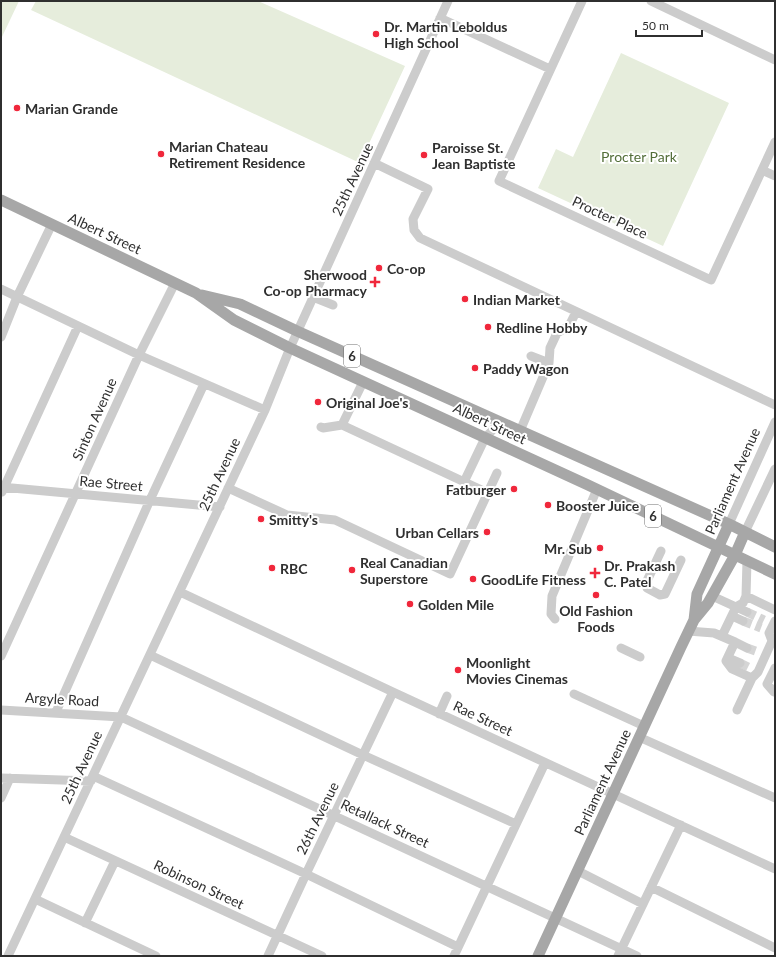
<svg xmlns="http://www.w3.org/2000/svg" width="776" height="957" font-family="Lato,sans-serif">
	<rect width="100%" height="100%" fill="#fff"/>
	<path fill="#e6eddc" d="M1 1H19L1 39Z
		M36 1H258L405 66 360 163 31 10Z
		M621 53 729 103 663 246 538 188 556 149 573 157Z"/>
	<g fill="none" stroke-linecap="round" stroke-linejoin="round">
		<path stroke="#d5d5d5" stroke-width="9" stroke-dasharray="9 4.5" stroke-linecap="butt" d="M747 612 764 620
			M743 621 761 628
			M747 648 758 652
			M740 663 750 668"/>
		<path stroke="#ccc" stroke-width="9" d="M582 1 499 181 711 280 775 142
			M651 1 775 60
			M440 18 550 69
			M374 163 428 189 413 219 414 230 420 238 775 405
			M762 170 775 176
			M1 289 139 355 265 410
			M313 297 333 305
			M1 337 17 297 52 224
			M531 356 549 363
			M342 425 488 493
			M321 427 323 428 342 425 363 382
			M520 431 549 363 550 348 557 333 569 326 576 312
			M464 482 485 438 500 422
			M1 487 220 507
			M228 488 287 515 335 520 450 574 497 473
			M2 492 78 326
			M729 524 775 422
			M745 532 775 469
			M661 551 646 583 647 588 660 595 665 594 681 560
			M747 561 746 596 775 610
			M180 592 393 692 775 869
			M712 596 747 612
			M732 616 743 621
			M555 619 551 614 552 596 597 489
			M688 631 714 633 735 642 726 661 732 669 752 678
			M722 636 736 607 743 603 746 596
			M735 642 747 648
			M621 648 640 657
			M150 655 363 755 516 824
			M1 656 139 355 175 283
			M728 658 740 663
			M774 692 767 684 775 668
			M574 694 644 726
			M1 710 121 717 637 956
			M737 710 752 678 758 672 772 641 769 633 775 621
			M56 712 150 500 204 384
			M439 714 447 696
			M639 737 775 798
			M93 776 306 874 458 947
			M1 778 91 781
			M1 798 10 778
			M64 837 322 956
			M578 871 643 904
			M651 887 775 948
			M35 899 156 956
			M85 923 115 861
			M8 956 265 410 290 348 448 1
			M268 956 306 874 393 692
			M454 956 545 763
			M618 956 681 825"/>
		<path stroke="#a7a7a7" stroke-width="11" d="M1 200 196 293 234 320 290 348 588 485 775 574
			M202 295 240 304 297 331 729 524 775 547
			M694 620 697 594 729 524
			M538 956 681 647 694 620 708 603 735 555 745 532"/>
	</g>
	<g fill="#f0273b" stroke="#fff" stroke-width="1.5">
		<circle cx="376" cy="34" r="4"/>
		<circle cx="17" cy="108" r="4"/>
		<circle cx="161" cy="154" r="4"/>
		<circle cx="424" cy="155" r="4"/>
		<circle cx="379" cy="268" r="4"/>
		<path d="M373 276h4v4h4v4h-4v4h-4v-4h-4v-4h4z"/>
		<circle cx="465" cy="299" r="4"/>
		<circle cx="488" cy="327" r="4"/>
		<circle cx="475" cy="368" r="4"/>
		<circle cx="318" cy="402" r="4"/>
		<circle cx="514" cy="489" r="4"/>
		<circle cx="548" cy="505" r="4"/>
		<circle cx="261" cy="519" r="4"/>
		<circle cx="487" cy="532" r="4"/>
		<circle cx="600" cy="548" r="4"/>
		<circle cx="272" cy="568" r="4"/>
		<circle cx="352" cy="570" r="4"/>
		<path d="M593 567h4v4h4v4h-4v4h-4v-4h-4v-4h4z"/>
		<circle cx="473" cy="579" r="4"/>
		<circle cx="596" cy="595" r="4"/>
		<circle cx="410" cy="604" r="4"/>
		<circle cx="458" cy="670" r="4"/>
	</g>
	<g text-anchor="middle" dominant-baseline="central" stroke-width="4" stroke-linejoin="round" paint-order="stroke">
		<g fill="#fff" stroke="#6d6d6d" stroke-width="1">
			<rect x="344" y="345" width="16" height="22" rx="3"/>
			<rect x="645" y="505" width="16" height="22" rx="3"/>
		</g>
		<g font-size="13" font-weight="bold" fill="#2f2f2f">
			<text x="352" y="356">6</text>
			<text x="653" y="516">6</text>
		</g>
		<g font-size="14" font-weight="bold" fill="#2f2f2f" stroke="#fff" text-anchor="start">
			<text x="384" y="26">Dr. Martin Leboldus<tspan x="384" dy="16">High School</tspan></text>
			<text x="25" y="108">Marian Grande</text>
			<text x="169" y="146">Marian Chateau<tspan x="169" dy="16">Retirement Residence</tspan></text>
			<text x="432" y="147">Paroisse St.<tspan x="432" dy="16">Jean Baptiste</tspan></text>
			<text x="387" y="268">Co-op</text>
			<text x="367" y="274" text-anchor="end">Sherwood<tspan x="367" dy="16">Co-op Pharmacy</tspan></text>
			<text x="473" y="299">Indian Market</text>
			<text x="496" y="327">Redline Hobby</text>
			<text x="483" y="368">Paddy Wagon</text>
			<text x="326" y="402">Original Joe's</text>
			<text x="506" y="489" text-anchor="end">Fatburger</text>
			<text x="556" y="505">Booster Juice</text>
			<text x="269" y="519">Smitty's</text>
			<text x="479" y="532" text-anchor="end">Urban Cellars</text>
			<text x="592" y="548" text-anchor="end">Mr. Sub</text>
			<text x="360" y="562">Real Canadian<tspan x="360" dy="16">Superstore</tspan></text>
			<text x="604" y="565">Dr. Prakash<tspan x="604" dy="16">C. Patel</tspan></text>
			<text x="280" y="568">RBC</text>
			<text x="481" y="579">GoodLife Fitness</text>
			<text x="418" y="604">Golden Mile</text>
			<text x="596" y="610" text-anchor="middle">Old Fashion<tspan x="596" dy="16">Foods</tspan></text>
			<text x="466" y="662">Moonlight<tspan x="466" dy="16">Movies Cinemas</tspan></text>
		</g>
		<g font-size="14" fill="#536e39" stroke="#fff">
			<text x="639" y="156">Procter Park</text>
		</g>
		<g font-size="14" fill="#2f2f2f" stroke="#fff">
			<text transform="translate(352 179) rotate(-65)">25th Avenue</text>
			<text transform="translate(610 217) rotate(25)">Procter Place</text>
			<text transform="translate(105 233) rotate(25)">Albert Street</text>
			<text transform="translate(94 419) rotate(-66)">Sinton Avenue</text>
			<text transform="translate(490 423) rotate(25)">Albert Street</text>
			<text transform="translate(219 474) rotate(-65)">25th Avenue</text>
			<text transform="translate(732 481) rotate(-66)">Parliament Avenue</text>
			<text transform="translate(111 483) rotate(5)">Rae Street</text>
			<text transform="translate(62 699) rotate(3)">Argyle Road</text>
			<text transform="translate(483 718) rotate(25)">Rae Street</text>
			<text transform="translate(81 767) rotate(-65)">25th Avenue</text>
			<text transform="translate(602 782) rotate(-65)">Parliament Avenue</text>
			<text transform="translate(317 818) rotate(-64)">26th Avenue</text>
			<text transform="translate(385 823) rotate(25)">Retallack Street</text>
			<text transform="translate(199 884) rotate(25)">Robinson Street</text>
		</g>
	</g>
	<rect width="776" height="957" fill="none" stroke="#2f2f2f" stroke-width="4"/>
	<path d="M636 30v6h66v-6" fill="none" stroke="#2f2f2f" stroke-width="2"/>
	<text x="642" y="30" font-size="12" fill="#2f2f2f" stroke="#ffffff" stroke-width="3" paint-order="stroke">50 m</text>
</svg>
